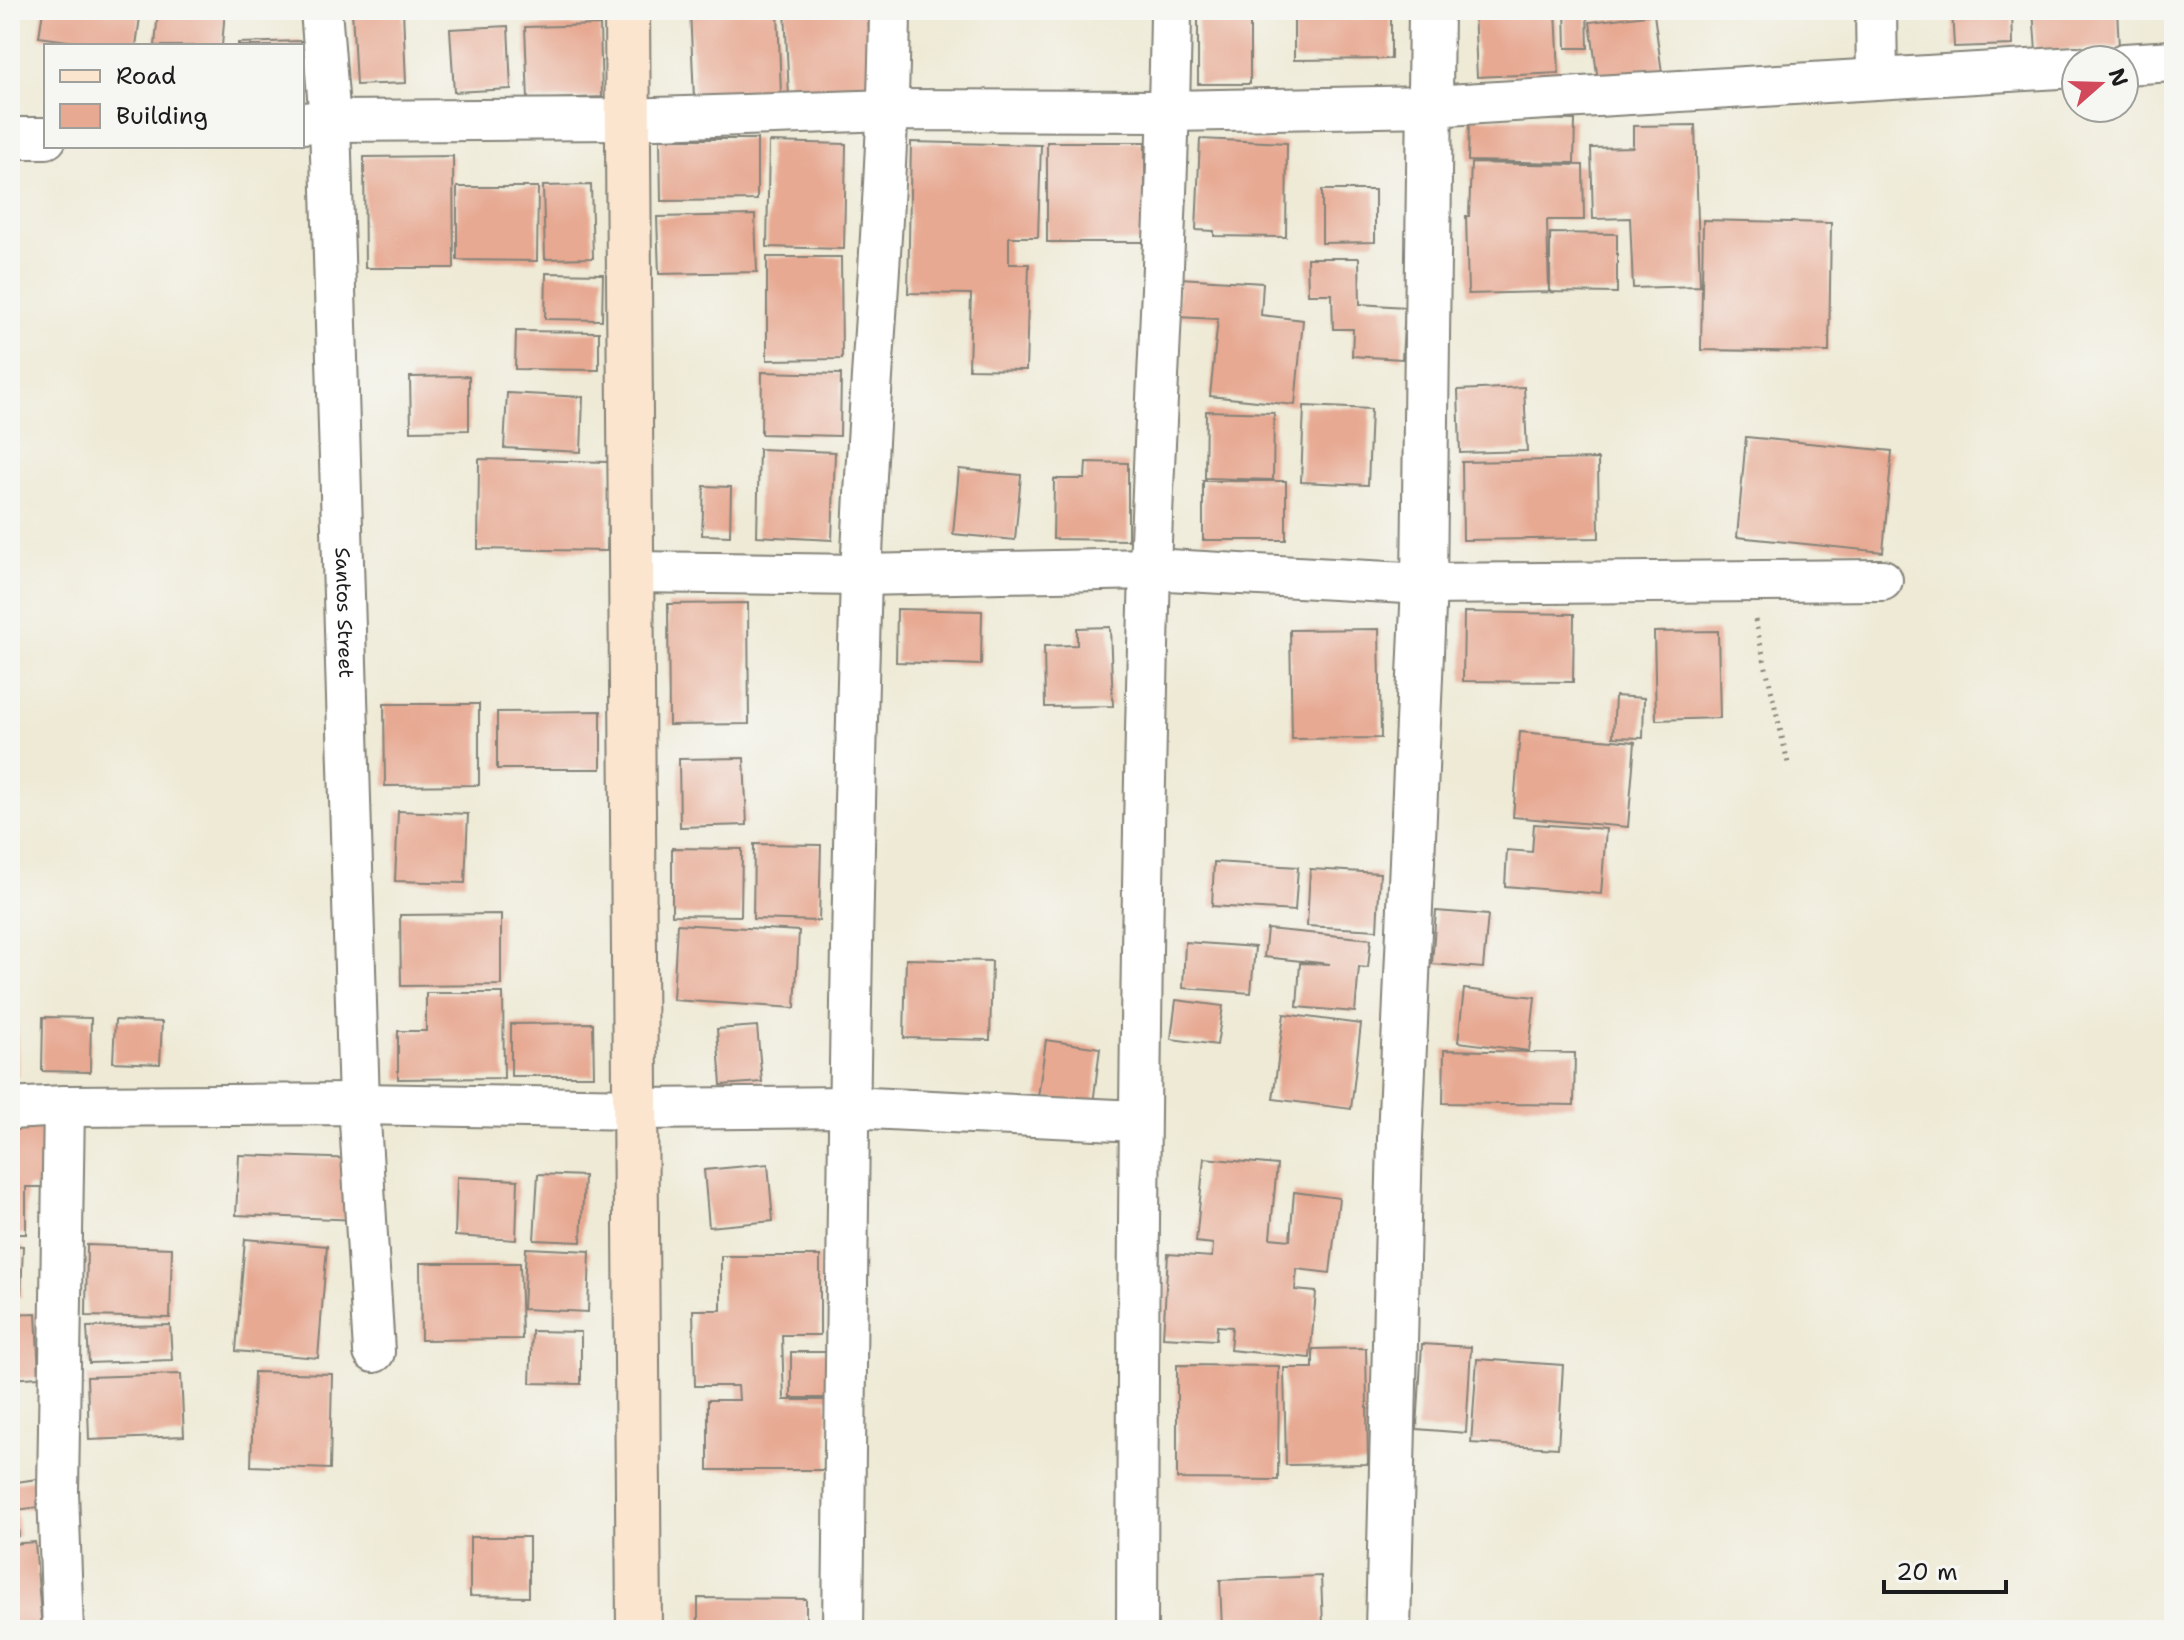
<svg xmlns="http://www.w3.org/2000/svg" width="2184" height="1640" font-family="'Shantell Sans',sans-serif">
	<rect width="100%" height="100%" fill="#f6f6f2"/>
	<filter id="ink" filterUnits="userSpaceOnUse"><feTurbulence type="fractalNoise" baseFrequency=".0125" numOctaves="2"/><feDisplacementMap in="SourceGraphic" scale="16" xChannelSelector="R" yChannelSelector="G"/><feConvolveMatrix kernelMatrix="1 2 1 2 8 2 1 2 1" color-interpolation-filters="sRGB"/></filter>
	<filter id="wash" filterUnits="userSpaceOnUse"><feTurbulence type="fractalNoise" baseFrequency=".006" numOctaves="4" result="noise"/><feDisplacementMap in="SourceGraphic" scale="32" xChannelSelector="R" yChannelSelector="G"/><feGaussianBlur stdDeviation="1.8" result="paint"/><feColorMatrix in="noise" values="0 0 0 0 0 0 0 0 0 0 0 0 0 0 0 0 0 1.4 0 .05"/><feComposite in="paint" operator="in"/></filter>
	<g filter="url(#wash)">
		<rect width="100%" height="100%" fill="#eeead6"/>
		<g id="blocks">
			<path fill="#e7a992" d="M43 10H141L136 46H103L39 37Z
				M158 10H225L222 46H155Z
				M352 10H403L406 83 356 85Z
				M690 10H778L781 95 694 98Z
				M785 10H868L871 95 789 97Z
				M1198 10H1250V84H1198Z
				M1294 10H1391V59L1294 60Z
				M1474 10H1556L1559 73 1477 77Z
				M1565 10H1587L1588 48H1566Z
				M1952 10H2012L2013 45 1954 47Z
				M2033 10H2117L2119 47 2036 51Z
				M1654 14 1662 73 1598 81 1590 22Z
				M600 25 602 97 528 100 525 27Z
				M508 26 511 89 454 92 450 29Z
				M301 41V46H238V43Z
				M1469 118 1575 120 1574 163 1468 161Z
				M1695 125 1700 286 1633 288 1630 218 1593 219 1591 148 1633 147V126Z
				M660 139H757V200L661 201Z
				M1200 139 1287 143 1286 237 1214 236V231L1196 230Z
				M769 142 846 144 844 249 767 247Z
				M911 142 1041 145 1038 237H1009V264H1029L1026 370 969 369 971 294 908 293Z
				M1047 142H1145V242H1047Z
				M453 156 454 268H365L364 157Z
				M1471 163 1583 165 1584 220H1547L1549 292 1468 294 1466 216H1469Z
				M591 185 593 258 545 259 543 186Z
				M457 187H538L537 261 457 260Z
				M1322 190H1375V242L1322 243Z
				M755 215 757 272 659 274 657 217Z
				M1703 220 1831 223 1829 352 1701 350Z
				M1550 233 1617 234V293L1550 292Z
				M767 257H841L842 359 767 360Z
				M1307 258H1359L1360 304 1405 307 1402 359 1352 356 1353 329H1333L1332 294H1308Z
				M546 273 603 274 602 320 545 319Z
				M1179 278 1263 283 1261 315 1303 320 1295 405 1210 396 1218 319 1177 317Z
				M516 331 599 332V370L515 369Z
				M762 372 841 374 840 436 761 434Z
				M469 376V430L411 431 410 377Z
				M1524 387 1527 451 1460 453 1458 390Z
				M507 393 583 397 581 452 504 448Z
				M1304 406 1371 409 1368 485 1301 482Z
				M1206 411 1274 413 1273 480 1205 478Z
				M1746 437 1892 451 1883 552 1737 537Z
				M759 449 835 452 832 540 757 536Z
				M479 459 609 462 607 551 478 549Z
				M1598 459 1599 538 1463 540 1462 462Z
				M1086 462 1128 463V540L1053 539 1054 479H1085Z
				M959 469 1021 475 1015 540 953 534Z
				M1203 481H1286V540H1203Z
				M704 486 731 487 730 536 702 535Z
				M10 542H13L15 605H10Z
				M748 603 749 724 669 725 668 604Z
				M897 609 982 611 981 665 896 662Z
				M1464 612 1574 614 1573 682 1463 681Z
				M1110 627 1113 706 1045 707 1044 646 1077 645V628Z
				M1379 629 1381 738 1292 739 1290 630Z
				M1718 631 1720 718 1656 720 1654 632Z
				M1615 696 1644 698 1643 738 1613 737Z
				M384 704H479V785L385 786Z
				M601 711V769H497V712Z
				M1520 732 1635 742 1628 827 1513 817Z
				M744 758 747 825 680 827 679 759Z
				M398 811 468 814 465 883 395 881Z
				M1534 824 1606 829 1601 894 1505 886 1507 850 1532 852Z
				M754 844 821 845 819 921 753 919Z
				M672 848 742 849 741 916 672 915Z
				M1214 862 1298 867 1295 911 1212 906Z
				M1310 869 1380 873 1377 930 1307 926Z
				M1436 911 1488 915 1483 968 1432 964Z
				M501 914V985L401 986 400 915Z
				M677 924 799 931 795 1008 673 1000Z
				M1267 929 1371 939 1368 968 1359 967 1355 1012 1297 1007 1300 963 1330 964 1264 957Z
				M1185 942 1255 947 1251 993 1183 988Z
				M906 959 992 961 990 1040 904 1038Z
				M1464 989 1535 997 1529 1051 1458 1042Z
				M426 993H503L504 1078 398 1079V1031H426Z
				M1176 1000 1223 1006 1217 1045 1171 1039Z
				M10 1010H17L18 1075 10 1076Z
				M1284 1014 1361 1024 1351 1109 1273 1099Z
				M43 1017 91 1018 90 1072 42 1071Z
				M115 1020 162 1022 160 1064 113 1062Z
				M593 1023 594 1076H511V1024Z
				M757 1026 762 1082 721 1085 717 1029Z
				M1046 1040 1100 1048 1093 1104 1038 1097Z
				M1444 1050 1575 1053 1574 1105 1443 1103Z
				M10 1124H44L43 1187H26V1234H10Z
				M239 1155 360 1159 358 1220 236 1215Z
				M1204 1158 1277 1165 1270 1238 1290 1240 1294 1192 1339 1198 1330 1273 1297 1269 1295 1290 1316 1292 1310 1358 1230 1350 1232 1327 1217 1326 1216 1340 1163 1337 1168 1254 1212 1257 1213 1244 1196 1242Z
				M768 1164 773 1221 709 1227 704 1170Z
				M538 1174 584 1176 581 1242 534 1240Z
				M457 1177 518 1180 516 1240 455 1236Z
				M245 1239 327 1246 318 1358 236 1351Z
				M10 1245 23 1246 21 1297H10Z
				M87 1245 172 1248 170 1318 86 1316Z
				M526 1248 590 1251 588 1312 523 1309Z
				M721 1256H820V1335H782L784 1400H828V1470H708V1400H739L738 1386H695L693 1310H721Z
				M420 1263H520L522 1339 421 1340Z
				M36 1313 39 1377 10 1379V1314Z
				M170 1325 172 1360 89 1363 87 1327Z
				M532 1331 581 1332V1384L530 1383Z
				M1422 1344 1471 1347 1466 1433 1417 1429Z
				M1366 1348 1368 1464 1286 1465 1284 1368H1313V1349Z
				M791 1352H831V1398H791Z
				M1477 1359 1563 1365 1558 1448 1471 1443Z
				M1177 1365 1279 1366 1278 1480 1177 1479Z
				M254 1372 332 1374 330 1469 251 1466Z
				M181 1374 184 1436 89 1440 87 1377Z
				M37 1479 40 1507 16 1510 19 1536 10 1537V1483Z
				M470 1537H529V1597L470 1596Z
				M35 1542 42 1630H10V1544Z
				M1321 1576 1323 1627 1222 1630 1220 1580Z
				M698 1598 806 1599V1630H698Z"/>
		</g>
	</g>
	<g filter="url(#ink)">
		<use href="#blocks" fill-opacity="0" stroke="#858379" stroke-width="2"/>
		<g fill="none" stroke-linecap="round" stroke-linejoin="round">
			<g stroke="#858379" stroke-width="44">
				<g id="minor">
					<path d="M321 10 330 121 627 119 889 110 1170 111 1431 106 2076 67"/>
					<path d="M1876 10 1877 78"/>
					<path d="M2124 64 2174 61"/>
					<path id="s1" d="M302 123 330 121 359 1104 374 1352"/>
					<path d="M10 138H46"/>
					<path d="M631 572 861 575 1150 569 1424 584 1882 580"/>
					<path d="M10 1109 64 1106 359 1104 637 1109 848 1107 1138 1121"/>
					<path d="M63 1630 58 1491 64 1106"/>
					<path d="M843 1630C847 1280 850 929 861 579 868 389 888 200 890 10"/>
					<path d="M1137 1630C1138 1277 1140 924 1150 571 1156 384 1169 197 1171 10"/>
				</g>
			</g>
			<g stroke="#858379" stroke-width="48">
				<path id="tertiary" d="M1388 1630 1400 1138 1424 584 1431 10"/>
			</g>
			<g stroke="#858379" stroke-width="48">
				<path id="secondary" d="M627 10 639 1630"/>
			</g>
			<path stroke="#858379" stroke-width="5" stroke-dasharray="2 6" stroke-linecap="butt" d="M1755 620 1788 763"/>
			<use href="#minor" stroke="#fff" stroke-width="40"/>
			<use href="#tertiary" stroke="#fff" stroke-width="44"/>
			<use href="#secondary" stroke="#fbe5cf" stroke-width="44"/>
		</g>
	</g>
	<g text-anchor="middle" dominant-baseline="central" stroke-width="7" stroke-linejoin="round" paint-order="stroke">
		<g font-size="20" fill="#1c1c1c" stroke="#f6f6f2">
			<text stroke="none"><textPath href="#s1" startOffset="520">Santos Street</textPath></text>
		</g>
	</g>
	<rect width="2184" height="1640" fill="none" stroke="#f6f6f2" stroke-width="40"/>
	<rect x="44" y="44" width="260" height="104" fill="#f6f6f2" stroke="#9f9f9c" stroke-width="2"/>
	<rect x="60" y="70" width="40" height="12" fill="#fbe5cf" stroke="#9f9f9c" stroke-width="2"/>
	<text x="116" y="84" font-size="24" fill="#1c1c1c">Road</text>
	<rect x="60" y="104" width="40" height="24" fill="#e7a992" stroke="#9f9f9c" stroke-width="2"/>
	<text x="116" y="124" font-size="24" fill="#1c1c1c">Building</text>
	<g transform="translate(2100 84) rotate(70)"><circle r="38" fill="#f6f6f2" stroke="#9f9f9c" stroke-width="2"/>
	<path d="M0-6L14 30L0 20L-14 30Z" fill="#d1495b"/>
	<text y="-12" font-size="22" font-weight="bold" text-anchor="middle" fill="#1c1c1c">N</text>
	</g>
	<path d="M1884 1580v12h122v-12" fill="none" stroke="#1c1c1c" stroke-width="4"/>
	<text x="1896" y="1580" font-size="24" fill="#1c1c1c" stroke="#f6f6f2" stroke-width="6" paint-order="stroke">20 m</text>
</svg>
